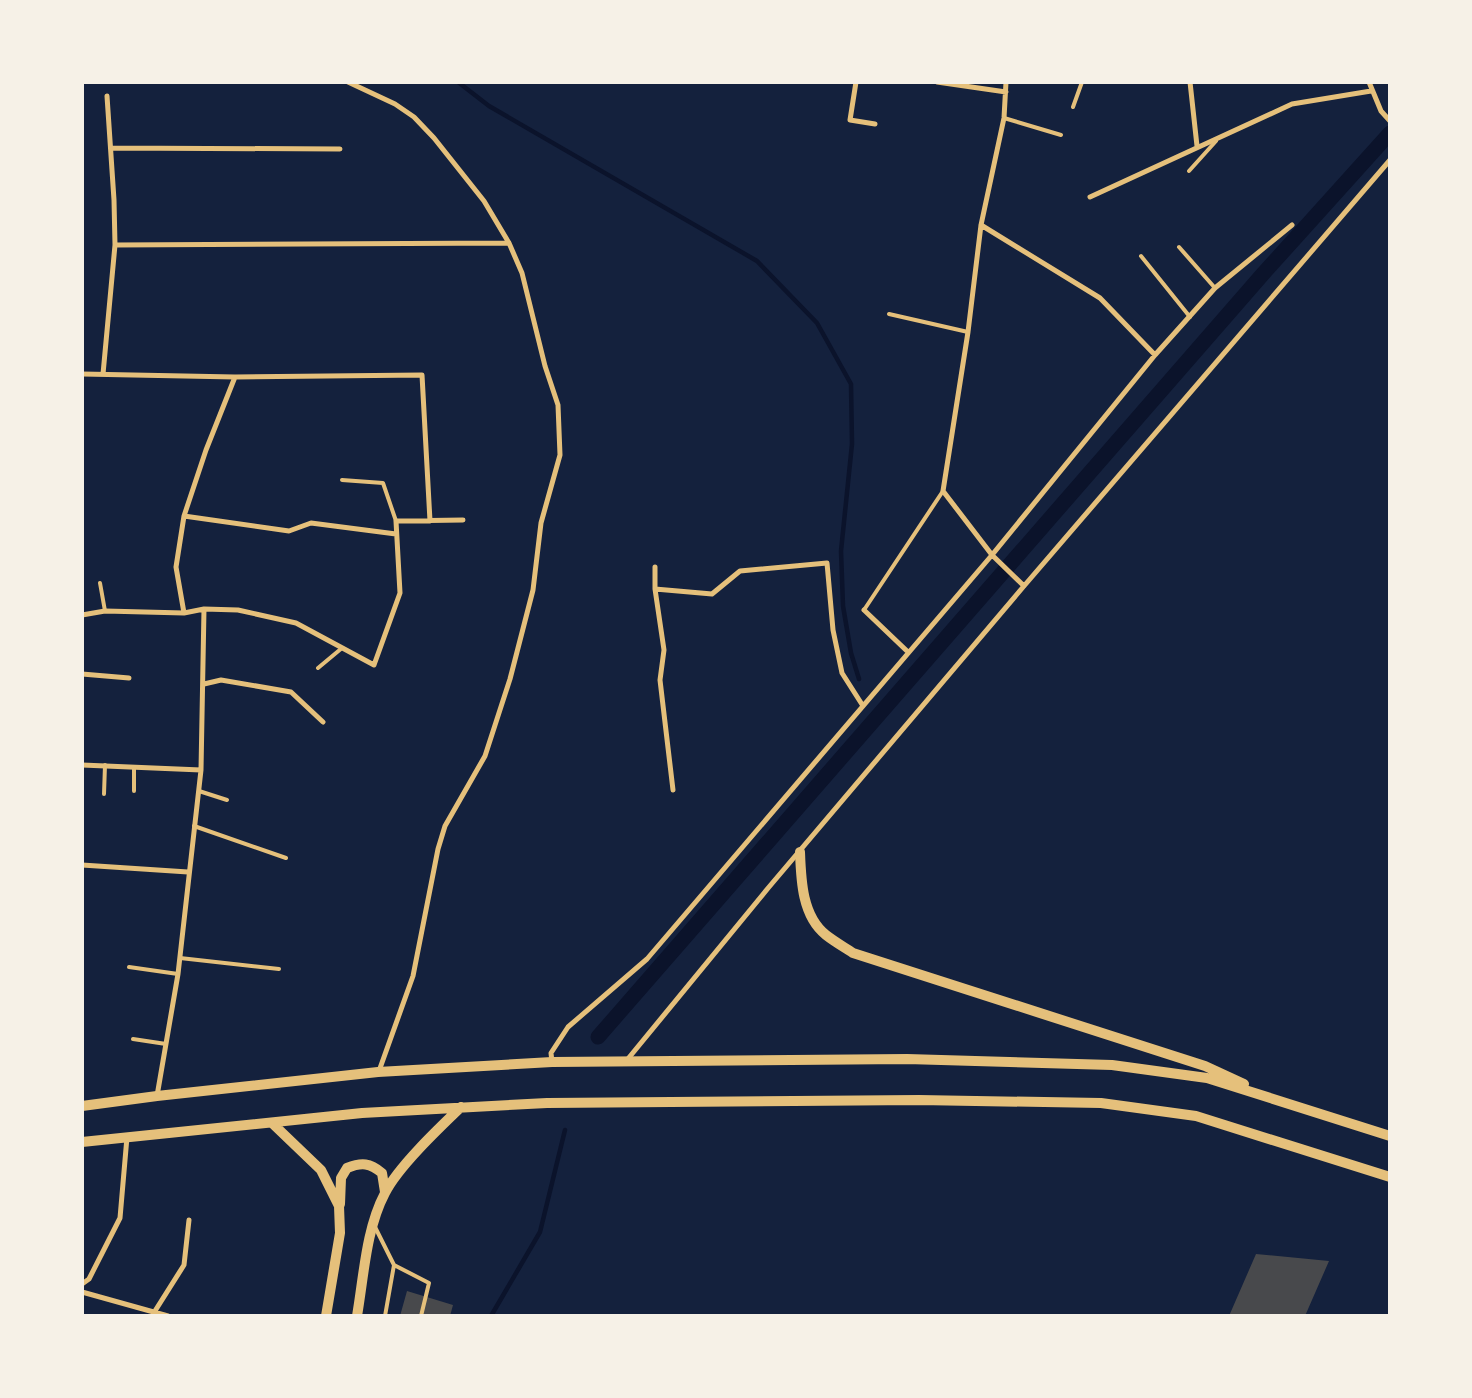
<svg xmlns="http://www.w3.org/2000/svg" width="1472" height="1398" font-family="'DejaVu Sans',sans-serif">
	<rect width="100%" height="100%" fill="#14213d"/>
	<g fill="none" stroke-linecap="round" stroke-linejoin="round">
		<path stroke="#0b132b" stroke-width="4.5" d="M458 82 489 106 757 261 817 323 851 384 852 444 841 551 843 606 851 653 859 679
			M491 1316 540 1232 565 1130"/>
		<path stroke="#0b132b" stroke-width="15" d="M598 1037 1262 275 1390 133"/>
	</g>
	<path fill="#48494c" d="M1256 1254 1329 1261 1305 1316H1229Z
		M407 1291 453 1305 450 1316H400Z"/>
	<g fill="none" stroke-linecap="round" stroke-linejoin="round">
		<path stroke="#e5c07b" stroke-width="4" d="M1073 107 1082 82
			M1004 118 1061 135
			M1189 171 1216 141
			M1179 247 1215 288
			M1141 256 1190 317
			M889 314 968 332
			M342 480 383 483 396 521
			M100 583 105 611
			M864 610 943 491
			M318 668 342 648
			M134 791V767
			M199 791 227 800
			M104 794 105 765
			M194 826 286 858
			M180 958 279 969
			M129 967 178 974
			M133 1039 166 1044
			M375 1227 394 1265 429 1283 421 1316
			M385 1316 394 1265"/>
		<path stroke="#e5c07b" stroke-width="5" d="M348 82 395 104 414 117 434 138 484 201 509 243 522 273 545 366 558 405 560 455 541 523 533 590 510 679 485 756 445 826 438 849 413 976 379 1071
			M856 82 850 120 875 124
			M937 82 1006 92
			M1006 82 1004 118 981 225 968 332 943 491 992 555 1024 586
			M1190 82 1197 146
			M1369 82 1381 111 1390 121
			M111 148 340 149
			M1090 197 1292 104 1371 91
			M981 225 1100 298 1155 355
			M115 245 509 243
			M82 374 235 377 422 375 430 521
			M103 374 115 245 114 200 107 96
			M184 516 289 531 311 523 396 534
			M655 567V589L664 650 660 680 673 790
			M655 589 712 594 740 571 827 563 833 630 842 673 863 706
			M864 610 908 652
			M184 613 176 567 184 516 206 450 235 377
			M82 615 105 611 184 613 204 609 238 610 296 623 374 665 400 593 396 521 463 520
			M82 674 129 678
			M204 684 221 680 291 692 323 722
			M82 765 201 770
			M82 865 188 872
			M627 1060 769 887 1024 586 1390 160
			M552 1062 551 1053 568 1027 647 959 992 555 1155 355 1215 288 1292 225
			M157 1096 178 974 201 770 204 609
			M82 1284 89 1279 120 1218 127 1137
			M82 1292 168 1316
			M155 1311 184 1265 189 1220"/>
		<path stroke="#e5c07b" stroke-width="10" d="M800 852C801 880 802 916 826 935 835 942 844 947 853 953L1205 1066 1244 1084
			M82 1106 157 1096 378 1072 552 1062 907 1059 1112 1065 1207 1078 1390 1136
			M272 1123 321 1170 339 1206 340 1233 326 1316
			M82 1142 362 1113 547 1103 919 1100 1101 1103 1196 1116 1390 1177
			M340 1204 341 1178 347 1168C362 1162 370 1163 382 1173L385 1192
			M357 1316C364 1275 366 1229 385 1193 398 1167 439 1128 461 1107"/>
	</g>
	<rect width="1472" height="1398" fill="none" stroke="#f6f1e7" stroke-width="168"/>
</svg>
